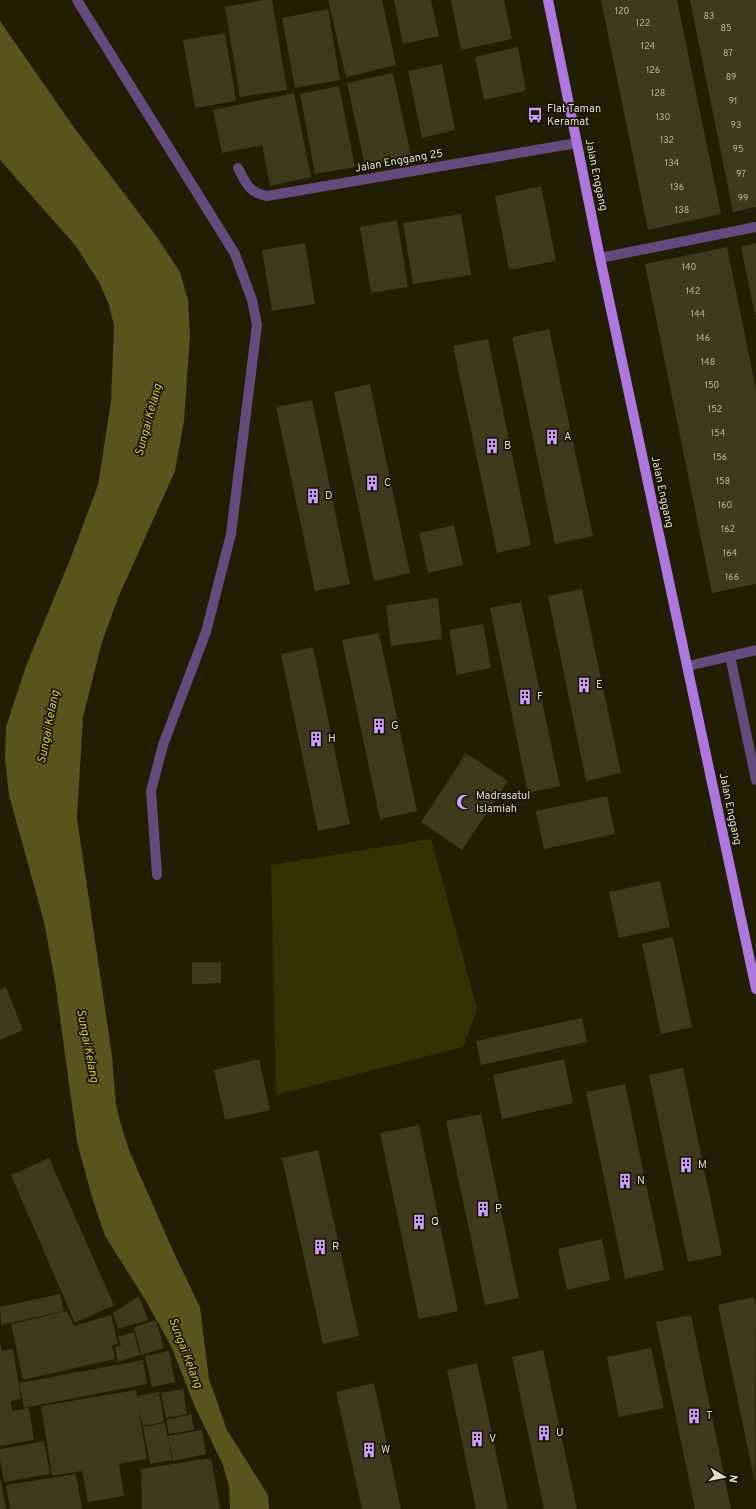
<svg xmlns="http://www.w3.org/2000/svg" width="756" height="1509" font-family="Overpass,sans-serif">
	<rect width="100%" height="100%" fill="#211e03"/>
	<path fill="#353102" d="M431 839 477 1009 463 1047 276 1095 271 865Z"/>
	<path fill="#59541b" d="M0 21 73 126 157 237 180 272 188 300 190 336 184 421 175 471 118 598 102 642 83 717 77 818 112 1056 116 1105 122 1128 129 1150 173 1251 200 1307 209 1379 227 1430 268 1495 269 1509H230L229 1486 223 1465 195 1407 171 1346 146 1301 105 1236 92 1197 77 1142 55 981 44 922 9 795 5 759 6 727 26 666 71 557 98 485 111 401 114 326 109 305 99 282 75 245 0 160Z"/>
	<path fill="#3d3a1e" d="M263 0H272L287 90 240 97 225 7Z
		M328 0H382L396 65 346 77Z
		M394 0H431L439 36 403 44Z
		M451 0H504L512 39 461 50Z
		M601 0H677L721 214 648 230Z
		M690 0H756V207L733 212Z
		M328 9 340 80 295 88 282 18Z
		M225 33 236 101 195 108 183 40Z
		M518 47 526 91 484 100 475 57Z
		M442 64 455 130 422 138 408 71Z
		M393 73 411 155 365 166 347 83Z
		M339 86 355 167 315 174 300 94Z
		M294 93 311 177 270 186 262 145 222 153 213 110Z
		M541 186 556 261 509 270 495 196Z
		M461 214 471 275 413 284 403 223Z
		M397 220 408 287 371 293 360 227Z
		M305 243 315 304 272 311 262 250Z
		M756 243V315H755L741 247Z
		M727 247 756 390V584L712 593 645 264Z
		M549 329 593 536 555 544 512 337Z
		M488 339 531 545 497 553 453 346Z
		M370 384 410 573 374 581 334 392Z
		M312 400 350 584 315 591 276 407Z
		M454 525 463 565 428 573 419 533Z
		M582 589 621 773 586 781 548 596Z
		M438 598 442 639 391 646 386 605Z
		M521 602 560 786 528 793 490 608Z
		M483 624 491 668 457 675 449 630Z
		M379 633 417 811 380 819 342 640Z
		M313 647 350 824 318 831 281 654Z
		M466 753 508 781 462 850 421 822Z
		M607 796 615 834 544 849 536 811Z
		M660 881 670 927 619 938 609 892Z
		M673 937 692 1027 661 1034 642 944Z
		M192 962H221V983L192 984Z
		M6 987 23 1030 0 1040V990Z
		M582 1018 587 1042 481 1065 476 1041Z
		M259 1059 270 1110 225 1120 214 1070Z
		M564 1059 573 1103 502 1119 493 1075Z
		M683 1068 722 1255 688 1262 649 1075Z
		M625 1084 664 1270 625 1279 586 1092Z
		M481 1114 519 1298 485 1305 446 1121Z
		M419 1125 458 1311 419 1319 380 1133Z
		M318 1150 359 1336 323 1344 282 1158Z
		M49 1158 114 1305 75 1323 11 1175Z
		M602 1239 610 1280 567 1290 558 1249Z
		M60 1294 64 1311 1 1325 0 1307Z
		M139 1296 148 1320 118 1329 113 1313Z
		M754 1297 756 1305 755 1483 718 1305Z
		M67 1311 74 1326 111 1315 118 1344 112 1345 115 1359 23 1380 11 1324Z
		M691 1315 731 1509H695L656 1322Z
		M156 1320 164 1348 141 1355 134 1327Z
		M134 1332 140 1355 118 1362 115 1347 121 1345 118 1337Z
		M0 1342 2 1351 13 1349 21 1399 11 1401 12 1411 29 1408 34 1440 0 1446Z
		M651 1348 664 1408 619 1417 607 1357Z
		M543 1350 577 1509H544L512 1357Z
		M169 1351 175 1382 152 1387 145 1356Z
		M143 1360 147 1384 24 1408 19 1383Z
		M477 1363 508 1509H476L447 1370Z
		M374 1383 401 1509H362L336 1392Z
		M183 1389 187 1414 166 1418 161 1393Z
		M136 1390 137 1396 159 1392 164 1422 143 1426 139 1411 147 1459 119 1464 124 1496 88 1502 82 1471 52 1476 41 1406Z
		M191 1414 194 1430 169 1434 166 1420Z
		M165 1423 172 1460 150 1464 143 1427Z
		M202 1430 206 1454 173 1461 168 1436Z
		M44 1441 50 1474 4 1482 0 1460V1449Z
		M211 1458 220 1509H142L141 1469Z
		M76 1474 82 1509H10L6 1485Z
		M0 1480H1L6 1509H0Z"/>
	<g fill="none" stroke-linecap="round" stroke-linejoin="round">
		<path stroke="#654b7d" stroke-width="10" d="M77 0 235 254 252 300 257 325 231 534 206 632 163 745 151 791 157 875
			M238 168C246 183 249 193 267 196L577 143
			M600 258 756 227
			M730 656 756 780
			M688 666 756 650"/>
		<path stroke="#ae77df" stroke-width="10" d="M548 0 600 258 756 989"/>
	</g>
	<defs>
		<g id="bus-bare" transform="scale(1.2)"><path d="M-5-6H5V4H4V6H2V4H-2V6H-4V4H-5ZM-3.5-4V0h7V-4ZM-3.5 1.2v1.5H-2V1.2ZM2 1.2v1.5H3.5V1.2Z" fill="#d09dff" stroke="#181500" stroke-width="2.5" paint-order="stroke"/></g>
		<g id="building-bare" transform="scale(1.2)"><path d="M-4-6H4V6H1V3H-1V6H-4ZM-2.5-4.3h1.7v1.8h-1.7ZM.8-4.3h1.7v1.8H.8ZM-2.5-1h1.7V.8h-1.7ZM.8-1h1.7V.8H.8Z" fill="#d09dff" stroke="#181500" stroke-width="2.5" paint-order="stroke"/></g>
		<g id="mosque-bare" transform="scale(1.2)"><path d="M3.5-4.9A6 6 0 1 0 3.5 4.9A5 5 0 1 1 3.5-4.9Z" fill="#d09dff" stroke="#181500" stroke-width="2.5" paint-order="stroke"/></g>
	</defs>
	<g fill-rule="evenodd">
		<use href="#bus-bare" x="535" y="115"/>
		<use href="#building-bare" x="552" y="437"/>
		<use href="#building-bare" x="492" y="446"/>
		<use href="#building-bare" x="372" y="483"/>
		<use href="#building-bare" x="313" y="496"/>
		<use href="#building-bare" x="584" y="685"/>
		<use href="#building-bare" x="525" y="697"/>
		<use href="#building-bare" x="379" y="726"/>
		<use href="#building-bare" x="316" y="739"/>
		<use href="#mosque-bare" x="464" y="802"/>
		<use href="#building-bare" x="686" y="1165"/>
		<use href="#building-bare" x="625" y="1181"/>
		<use href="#building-bare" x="483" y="1209"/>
		<use href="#building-bare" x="419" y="1222"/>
		<use href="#building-bare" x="320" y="1247"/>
		<use href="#building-bare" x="694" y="1416"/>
		<use href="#building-bare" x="544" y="1433"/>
		<use href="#building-bare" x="477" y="1439"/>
		<use href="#building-bare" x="369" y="1450"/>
	</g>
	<g text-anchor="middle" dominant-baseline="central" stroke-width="3.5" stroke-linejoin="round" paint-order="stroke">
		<g font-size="9" fill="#b6b5a1">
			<text x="622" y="11">120</text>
			<text x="709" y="16">83</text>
			<text x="643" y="23">122</text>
			<text x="726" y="28">85</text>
			<text x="648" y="46">124</text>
			<text x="728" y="53">87</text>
			<text x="653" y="70">126</text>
			<text x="731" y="77">89</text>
			<text x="658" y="93">128</text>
			<text x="733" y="101">91</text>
			<text x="663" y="117">130</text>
			<text x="736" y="125">93</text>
			<text x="667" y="140">132</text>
			<text x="738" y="149">95</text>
			<text x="672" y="163">134</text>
			<text x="741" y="174">97</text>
			<text x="677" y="187">136</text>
			<text x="743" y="198">99</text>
			<text x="682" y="210">138</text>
			<text x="689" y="267">140</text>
			<text x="693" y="291">142</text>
			<text x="698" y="314">144</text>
			<text x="703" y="338">146</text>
			<text x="708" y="362">148</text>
			<text x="712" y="385">150</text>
			<text x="715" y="409">152</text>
			<text x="718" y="433">154</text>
			<text x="720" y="457">156</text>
			<text x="723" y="481">158</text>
			<text x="725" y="505">160</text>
			<text x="728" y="529">162</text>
			<text x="730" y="553">164</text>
			<text x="732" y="577">166</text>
		</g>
		<g font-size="11" fill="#dfdecd" stroke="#181500" text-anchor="start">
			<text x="547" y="109">Flat Taman<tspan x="547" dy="13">Keramat</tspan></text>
			<text x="564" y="437">A</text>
			<text x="504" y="446">B</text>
			<text x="384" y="483">C</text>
			<text x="325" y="496">D</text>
			<text x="596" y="685">E</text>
			<text x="537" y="697">F</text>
			<text x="391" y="726">G</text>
			<text x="328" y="739">H</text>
			<text x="476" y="796">Madrasatul<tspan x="476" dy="13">Islamiah</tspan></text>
			<text x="698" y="1165">M</text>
			<text x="637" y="1181">N</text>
			<text x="495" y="1209">P</text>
			<text x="431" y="1222">Q</text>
			<text x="332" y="1247">R</text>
			<text x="706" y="1416">T</text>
			<text x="556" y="1433">U</text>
			<text x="489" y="1439">V</text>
			<text x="381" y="1450">W</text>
		</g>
		<g font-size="11" fill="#dfdecd" stroke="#181500">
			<text transform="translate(399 161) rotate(-10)">Jalan Enggang 25</text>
			<text transform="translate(596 175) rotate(78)">Jalan Enggang</text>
			<text transform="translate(662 492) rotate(78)">Jalan Enggang</text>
			<text transform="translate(730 809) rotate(78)">Jalan Enggang</text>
		</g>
		<g font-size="12" font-style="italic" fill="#d4c836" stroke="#181500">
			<text transform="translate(149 420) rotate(-75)">Sungai Kelang</text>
			<text transform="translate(49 727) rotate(-79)">Sungai Kelang</text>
			<text transform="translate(87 1046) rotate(79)">Sungai Kelang</text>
			<text transform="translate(185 1353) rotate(69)">Sungai Kelang</text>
		</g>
	</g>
	<g transform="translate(724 1477) rotate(100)" stroke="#181500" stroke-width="3" paint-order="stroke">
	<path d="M0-3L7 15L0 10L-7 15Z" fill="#dfdecd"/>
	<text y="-6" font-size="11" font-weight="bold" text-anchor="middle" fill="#dfdecd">N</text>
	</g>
</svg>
